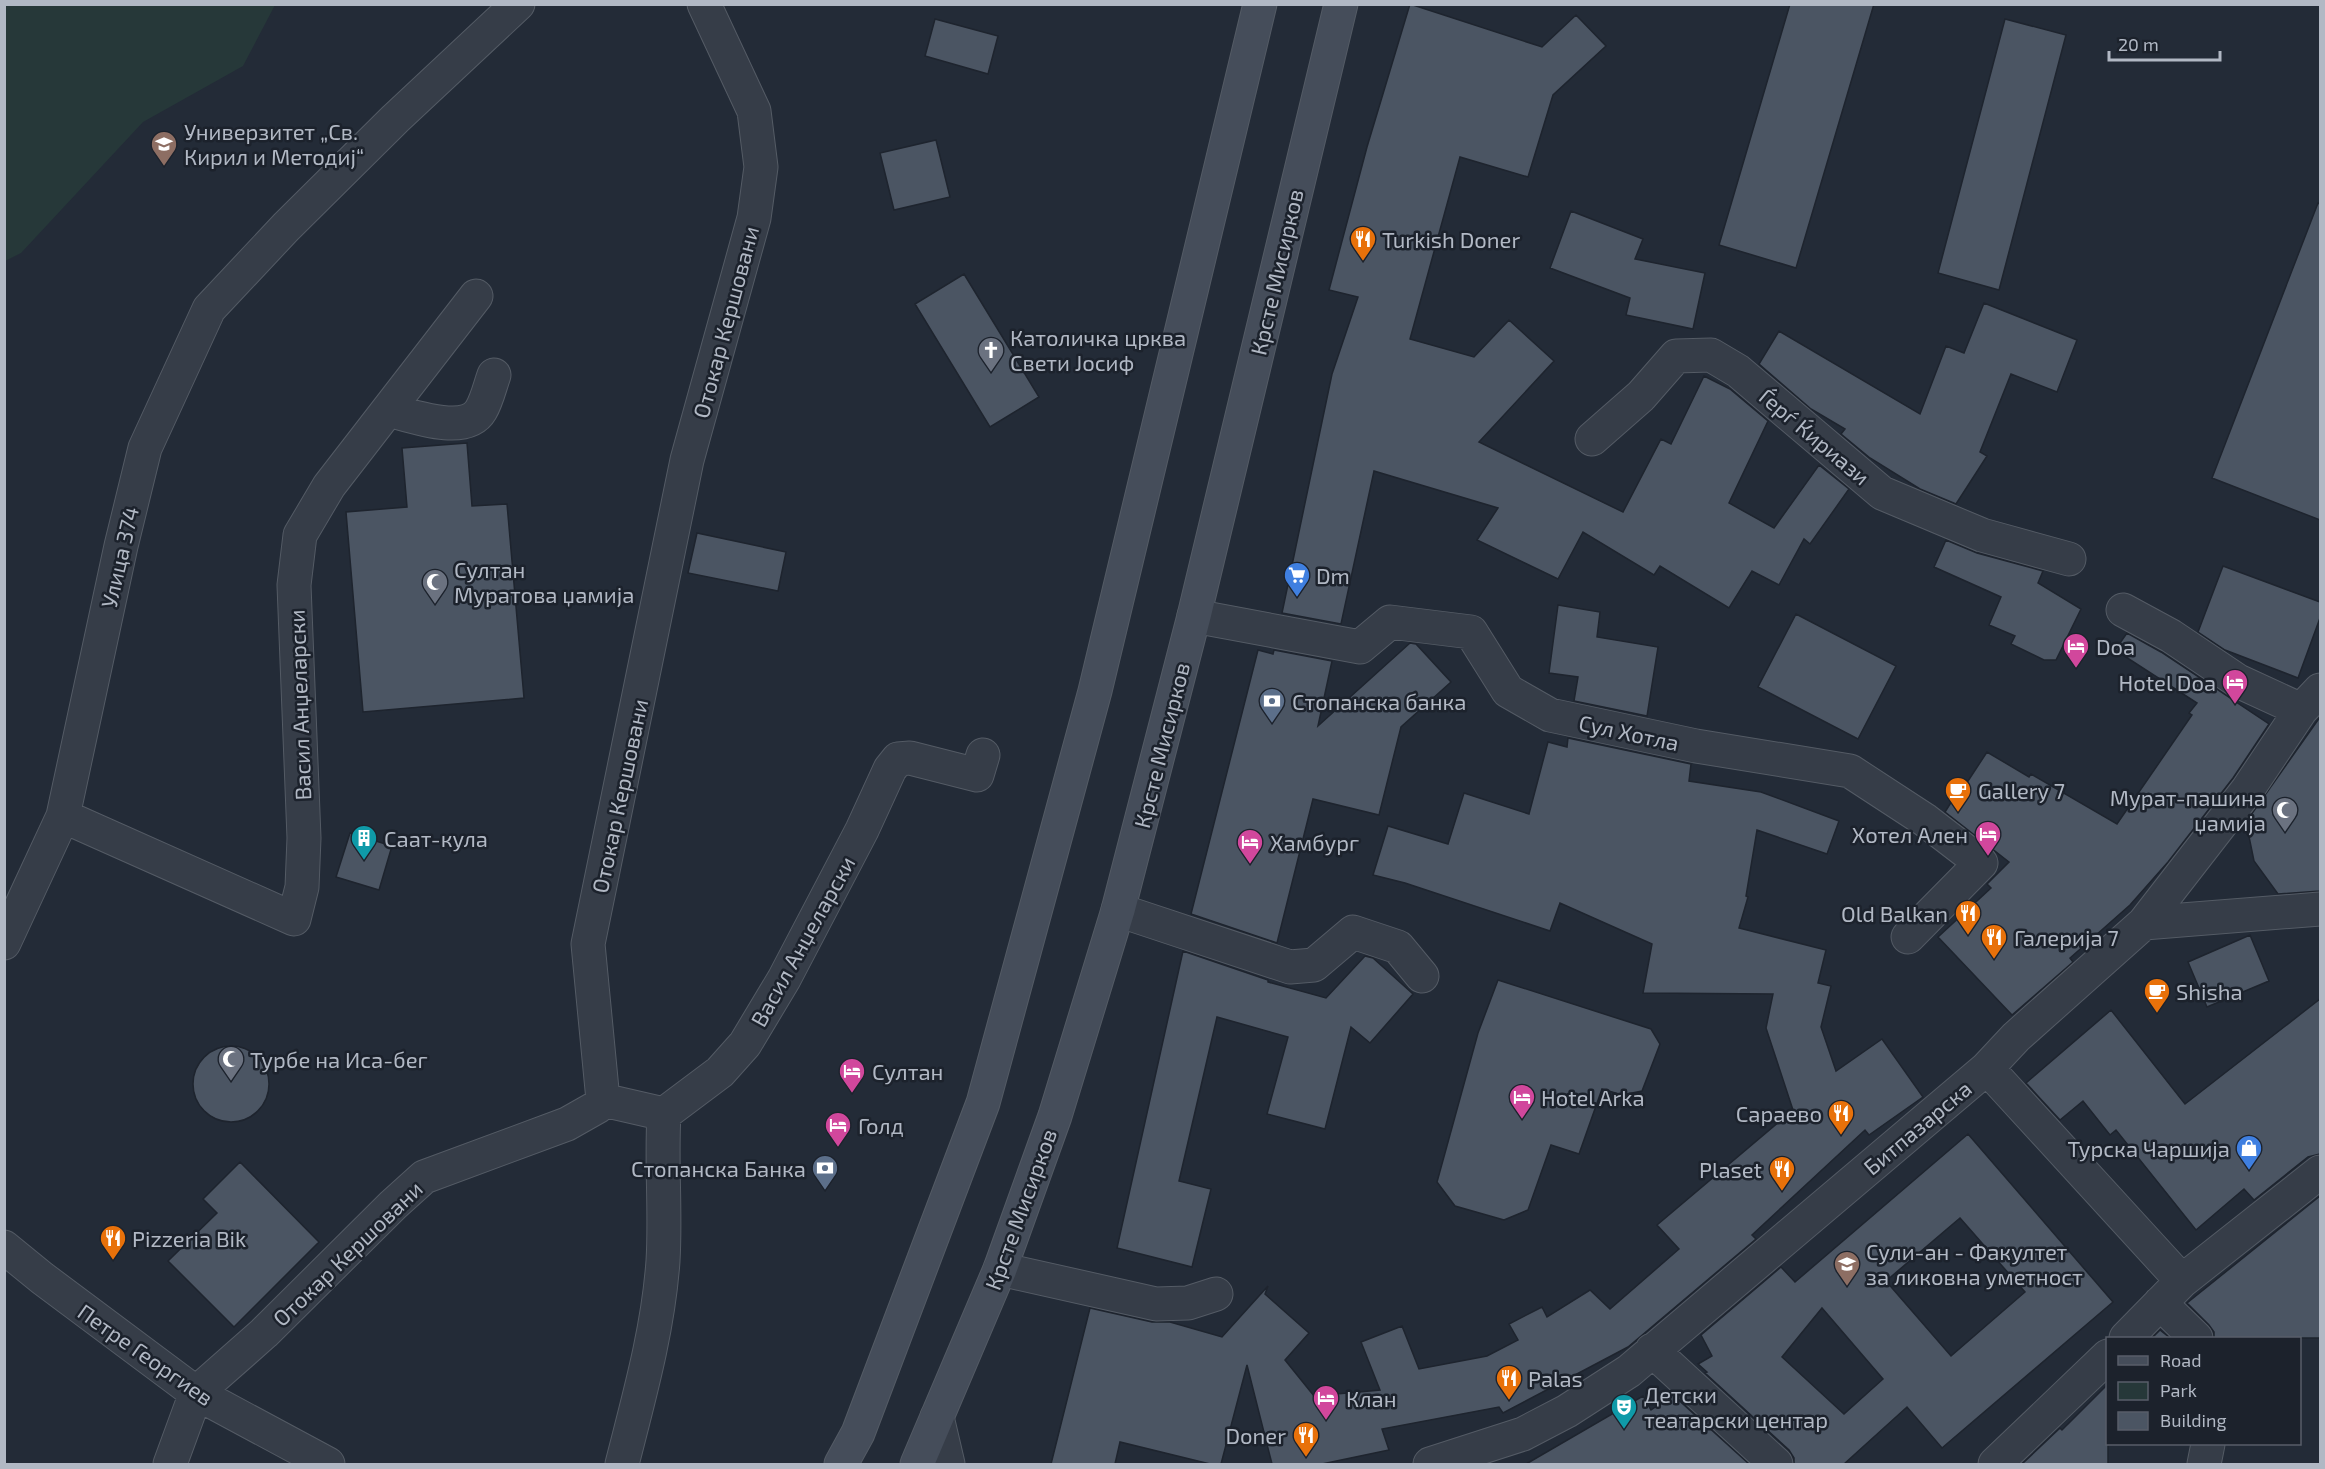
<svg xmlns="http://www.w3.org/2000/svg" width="2325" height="1469" font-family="'Exo 2',sans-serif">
	<rect width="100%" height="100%" fill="#232b37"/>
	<path fill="#263839" d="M5 4H275V5L243 66 143 122 21 253 5 261Z"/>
	<path fill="#4b5563" stroke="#1e242e" stroke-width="1.5" fill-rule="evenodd" d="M1410 4 1542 47 1576 15 1606 46 1553 95 1528 177 1460 157 1410 339 1474 357 1509 320 1554 361 1479 442 1623 512 1661 439 1671 444 1704 376 1730 389 1768 421 1729 503 1774 528 1819 465 1849 489 1810 544 1804 539 1779 585 1752 571 1729 608 1660 566 1654 575 1583 532 1558 579 1477 540 1498 508 1374 471 1341 624 1282 613 1332 374 1358 297 1329 290 1367 147Z
		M1790 4H1874L1796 268 1719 245Z
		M935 19 998 36 988 74 925 56Z
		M2005 19 2066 35 1999 290 1938 273Z
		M936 140 950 197 894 210 880 153Z
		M2318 203 2320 204V520L2212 478Z
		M1571 211 1643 239 1635 259 1705 273 1693 329 1626 315 1630 298 1550 268Z
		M964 274 1039 397 990 427 915 304Z
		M1984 303 2077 340 2057 392 2011 374 1980 452 1987 456 1956 504 1920 489 1870 458 1841 434 1845 429 1811 409 1759 364 1779 331 1920 414 1946 346 1964 353Z
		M467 443 472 506 507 504 524 698 363 712 346 512 407 507 402 448Z
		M697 533 786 552 778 591 688 573Z
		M1946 540 1977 553 2043 571 2038 583 2081 609 2056 660H2044L2011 644 2015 636 1989 625 2001 597 1934 567Z
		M2223 566 2320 602V618L2298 678 2225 650 2198 632Z
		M1558 605 1600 612 1597 637 1658 647 1647 716 1574 701 1578 677 1549 673Z
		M1796 614 1896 666 1858 739 1758 687Z
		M2127 633 2161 652 2269 724 2233 778 2168 862 2130 905 2070 958 2073 962 2012 1015 1938 937 1991 888 1987 884 2009 862 1945 812 1965 780 1968 781 1987 752 2029 777 2031 774 2117 824 2192 715 2189 713 2197 703 2115 650Z
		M1410 643 1416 644 1451 682 1401 727 1379 815 1313 799 1277 943 1191 914 1258 650 1273 654 1274 650 1332 661 1318 726Z
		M2320 717V891L2278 894 2254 861 2246 822Z
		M1568 738 1691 764 1689 781 1761 792 1839 821 1827 854 1757 830 1746 896 1748 897 1739 928 1826 950 1818 983 1831 986 1821 1027 1836 1071 1882 1039 1923 1097 1869 1135 1865 1130 1752 1235 1756 1239 1628 1347 1503 1413 1499 1407 1382 1429 1389 1450 1322 1464H1272L1247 1365 1221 1464H1210L1120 1442 1115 1464H1051L1090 1308 1152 1322H1170L1222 1337 1268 1286 1265 1294 1309 1333 1285 1360 1314 1396 1380 1390 1361 1342 1402 1326 1419 1369 1487 1356 1518 1340 1509 1324 1542 1307 1547 1317 1590 1290 1610 1309 1679 1249 1657 1225 1793 1110 1766 1028 1773 994 1643 993 1652 944 1560 903 1550 931 1405 883 1373 875 1388 826 1448 844 1464 793 1529 814 1548 742 1567 747Z
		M350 833 392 846 379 890 336 877Z
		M2250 935 2269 981 2207 1007 2188 962Z
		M1183 951 1268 980V982L1326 998 1365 956 1373 958 1413 994 1370 1043 1351 1027 1325 1129 1267 1114 1288 1037 1217 1017 1179 1181 1211 1189 1192 1267 1117 1248Z
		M1498 980 1651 1029 1660 1044 1642 1091 1622 1095 1602 1089 1579 1154 1551 1145 1528 1210 1504 1220 1455 1206 1437 1182 1478 1033Z
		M2320 999V1154L2308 1157 2254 1200 2244 1189 2196 1230 2116 1130 2110 1135 2083 1101 2060 1120 2026 1083 2111 1010 2185 1104Z
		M193 1084a38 38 0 1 1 76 0a38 38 0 1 1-76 0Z
		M1968 1134 2113 1302 1942 1448 1907 1407 1844 1464H1794V1458L1789 1450 1705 1373 1707 1372 1698 1364 1712 1356 1701 1335 1781 1267 1795 1282ZM1960 1218 2025 1292 1951 1356 1886 1281ZM1822 1308 1883 1379 1844 1414 1782 1357Z
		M240 1162 319 1242 234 1327 168 1261 217 1213 203 1199Z
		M2320 1196V1338H2214V1332L2209 1325 2187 1303Z
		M2160 1330 2170 1338H2152Z
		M2108 1384V1464H2022L2060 1428 2062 1430Z
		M1673 1395 1749 1464H1526L1643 1396 1651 1410Z"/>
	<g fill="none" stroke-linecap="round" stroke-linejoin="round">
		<g stroke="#545b65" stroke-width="35">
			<path id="street" d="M389 410C412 416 466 436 481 410 487 400 490 386 494 375
				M1592 439 1641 396 1676 356 1711 355 1738 371 1882 493 1982 535 2069 559
				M2123 610 2171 636 2238 681 2301 710
				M1194 616 1360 647 1390 622 1471 632 1508 691 1550 715 1696 746 1850 771 1925 820 1981 863 1908 937
				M63 816 294 919 302 887 304 838 294 585 300 535 329 486 476 296
				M1118 910 1290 967 1314 965 1353 932 1398 947 1422 976
				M2144 923 2320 909
				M4 943 63 816 121 546 145 448 209 309 286 227 395 119 518 4
				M1987 1068 2182 1281
				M603 1100 588 944 687 460 754 218 761 167 754 111 704 4
				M603 1100 664 1114 720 1072 745 1044 784 979 862 830 890 769 898 759 910 758 977 775 983 755
				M4 1247 42 1278 196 1393 328 1464
				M1000 1269 1156 1304 1188 1303 1216 1294
				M2160 1303 2196 1338
				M2126 1338 2182 1281 2320 1172
				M1652 1350 1776 1464
				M937 1417 948 1464
				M170 1464 196 1393 264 1333 393 1205 424 1177 567 1124 597 1107 603 1100
				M622 1464C639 1397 658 1331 663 1261 666 1212 661 1163 664 1114
				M1430 1464 1523 1434 1567 1411 1629 1371 1987 1068 2016 1037 2144 923 2248 789 2301 710 2320 690
				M1995 1464 2108 1356
				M2204 1464 2208 1444"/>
		</g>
		<g stroke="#545b65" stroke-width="35">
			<path id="secondary" d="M841 1464 858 1433 983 1103 1095 691 1260 4
				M917 1464 1000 1269 1055 1116 1118 910 1194 616 1341 4"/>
		</g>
		<use href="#street" stroke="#363d48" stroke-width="33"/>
		<use href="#secondary" stroke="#454d5a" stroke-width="33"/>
	</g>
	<defs>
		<g id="university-pin" transform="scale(1.35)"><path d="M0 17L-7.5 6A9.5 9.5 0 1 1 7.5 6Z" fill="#8d6e63" stroke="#1c222c"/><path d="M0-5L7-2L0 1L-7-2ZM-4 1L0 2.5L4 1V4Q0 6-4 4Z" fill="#fff"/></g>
		<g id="restaurant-pin" transform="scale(1.35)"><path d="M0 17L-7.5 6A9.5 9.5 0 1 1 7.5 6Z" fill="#e8710a" stroke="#1c222c"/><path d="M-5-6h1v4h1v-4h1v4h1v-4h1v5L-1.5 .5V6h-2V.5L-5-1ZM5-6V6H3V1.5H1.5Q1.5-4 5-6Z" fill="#fff"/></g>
		<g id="church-pin" transform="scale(1.35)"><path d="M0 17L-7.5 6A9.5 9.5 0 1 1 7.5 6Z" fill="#6b7280" stroke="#1c222c"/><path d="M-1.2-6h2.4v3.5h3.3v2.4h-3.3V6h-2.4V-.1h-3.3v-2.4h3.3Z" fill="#fff"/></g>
		<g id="supermarket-pin" transform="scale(1.35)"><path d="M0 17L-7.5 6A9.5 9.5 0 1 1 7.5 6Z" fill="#3f7fe0" stroke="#1c222c"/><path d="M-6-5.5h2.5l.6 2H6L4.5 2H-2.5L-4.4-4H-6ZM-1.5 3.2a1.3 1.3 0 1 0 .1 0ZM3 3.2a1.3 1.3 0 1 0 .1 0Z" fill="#fff"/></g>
		<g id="mosque-pin" transform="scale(1.35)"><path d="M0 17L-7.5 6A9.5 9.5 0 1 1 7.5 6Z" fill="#6b7280" stroke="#1c222c"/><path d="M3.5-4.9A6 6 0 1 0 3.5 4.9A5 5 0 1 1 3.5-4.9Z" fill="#fff"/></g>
		<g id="hotel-pin" transform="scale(1.35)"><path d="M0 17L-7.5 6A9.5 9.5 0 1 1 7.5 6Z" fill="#d1479c" stroke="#1c222c"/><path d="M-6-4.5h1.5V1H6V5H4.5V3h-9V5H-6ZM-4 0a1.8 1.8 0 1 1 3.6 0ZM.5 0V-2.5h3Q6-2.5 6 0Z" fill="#fff"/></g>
		<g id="bank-pin" transform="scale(1.35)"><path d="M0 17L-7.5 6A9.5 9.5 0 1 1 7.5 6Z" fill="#5c6f8a" stroke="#1c222c"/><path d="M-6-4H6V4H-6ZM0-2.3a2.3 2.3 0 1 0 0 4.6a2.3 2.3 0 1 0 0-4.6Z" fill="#fff"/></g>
		<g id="cafe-pin" transform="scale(1.35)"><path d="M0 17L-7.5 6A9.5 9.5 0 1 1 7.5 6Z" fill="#e8710a" stroke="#1c222c"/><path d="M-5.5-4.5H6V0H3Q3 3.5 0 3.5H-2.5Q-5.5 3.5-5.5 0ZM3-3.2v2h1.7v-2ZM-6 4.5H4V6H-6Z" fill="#fff"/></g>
		<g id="building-pin" transform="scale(1.35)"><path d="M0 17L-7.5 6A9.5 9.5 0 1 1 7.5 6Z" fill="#0f9aa8" stroke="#1c222c"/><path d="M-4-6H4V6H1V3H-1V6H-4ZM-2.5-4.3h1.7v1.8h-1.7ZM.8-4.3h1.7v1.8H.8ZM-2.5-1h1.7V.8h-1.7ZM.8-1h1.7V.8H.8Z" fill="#fff"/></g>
		<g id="shop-pin" transform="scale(1.35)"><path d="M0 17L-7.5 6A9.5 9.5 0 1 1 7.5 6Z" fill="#3f7fe0" stroke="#1c222c"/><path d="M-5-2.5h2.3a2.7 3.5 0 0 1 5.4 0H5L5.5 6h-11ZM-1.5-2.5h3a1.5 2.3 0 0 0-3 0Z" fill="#fff"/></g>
		<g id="theatre-pin" transform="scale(1.35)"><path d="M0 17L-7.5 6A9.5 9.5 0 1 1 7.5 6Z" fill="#0f9aa8" stroke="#1c222c"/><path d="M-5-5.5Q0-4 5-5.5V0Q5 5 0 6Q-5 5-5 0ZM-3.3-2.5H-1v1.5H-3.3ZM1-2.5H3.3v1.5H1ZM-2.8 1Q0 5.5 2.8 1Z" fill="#fff"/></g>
	</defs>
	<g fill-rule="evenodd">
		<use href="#university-pin" x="164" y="144"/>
		<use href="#restaurant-pin" x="1363" y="239"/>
		<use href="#church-pin" x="991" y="350"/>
		<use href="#supermarket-pin" x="1297" y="575"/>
		<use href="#mosque-pin" x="435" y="582"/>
		<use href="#hotel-pin" x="2076" y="646"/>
		<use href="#hotel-pin" x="2235" y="682"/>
		<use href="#bank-pin" x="1272" y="701"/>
		<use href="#cafe-pin" x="1958" y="790"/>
		<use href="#mosque-pin" x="2285" y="810"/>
		<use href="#hotel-pin" x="1988" y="834"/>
		<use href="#building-pin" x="364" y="838"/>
		<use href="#hotel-pin" x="1250" y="842"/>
		<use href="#restaurant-pin" x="1968" y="913"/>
		<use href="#restaurant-pin" x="1994" y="937"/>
		<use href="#cafe-pin" x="2157" y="991"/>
		<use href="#mosque-pin" x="231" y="1059"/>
		<use href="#hotel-pin" x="852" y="1071"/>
		<use href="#hotel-pin" x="1522" y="1097"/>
		<use href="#restaurant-pin" x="1841" y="1113"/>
		<use href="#hotel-pin" x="838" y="1125"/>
		<use href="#shop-pin" x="2249" y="1148"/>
		<use href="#bank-pin" x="825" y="1168"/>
		<use href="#restaurant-pin" x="1782" y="1169"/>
		<use href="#restaurant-pin" x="113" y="1238"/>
		<use href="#university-pin" x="1847" y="1264"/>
		<use href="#restaurant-pin" x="1509" y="1378"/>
		<use href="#hotel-pin" x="1326" y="1398"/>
		<use href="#theatre-pin" x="1624" y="1407"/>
		<use href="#restaurant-pin" x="1306" y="1435"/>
	</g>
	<g text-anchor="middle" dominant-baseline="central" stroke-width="5" stroke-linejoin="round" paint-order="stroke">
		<g font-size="22" fill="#b1b8c4" stroke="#1c222c" text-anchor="start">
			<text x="184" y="131">Универзитет „Св.<tspan x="184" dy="25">Кирил и Методиј“</tspan></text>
			<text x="1382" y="239">Turkish Doner</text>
			<text x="1010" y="337">Католичка црква<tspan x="1010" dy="25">Свети Јосиф</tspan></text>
			<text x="454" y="569">Султан<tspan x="454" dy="25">Муратова џамија</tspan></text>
			<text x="1316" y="575">Dm</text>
			<text x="2096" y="646">Doa</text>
			<text x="2216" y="682" text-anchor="end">Hotel Doa</text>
			<text x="1292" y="701">Стопанска банка</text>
			<text x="1978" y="790">Gallery 7</text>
			<text x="2266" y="797" text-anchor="end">Мурат-пашина<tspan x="2266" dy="25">џамија</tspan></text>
			<text x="1968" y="834" text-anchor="end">Хотел Ален</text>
			<text x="384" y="838">Саат-кула</text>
			<text x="1270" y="842">Хамбург</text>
			<text x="1948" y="913" text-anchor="end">Old Balkan</text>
			<text x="2014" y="937">Галерија 7</text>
			<text x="2176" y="991">Shisha</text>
			<text x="250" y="1059">Турбе на Иса-бег</text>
			<text x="872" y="1071">Султан</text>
			<text x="1541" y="1097">Hotel Arka</text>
			<text x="1822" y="1113" text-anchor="end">Сараево</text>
			<text x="858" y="1125">Голд</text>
			<text x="2230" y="1148" text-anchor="end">Турска Чаршија</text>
			<text x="806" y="1168" text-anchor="end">Стопанска Банка</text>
			<text x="1762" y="1169" text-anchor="end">Plaset</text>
			<text x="132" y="1238">Pizzeria Bik</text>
			<text x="1866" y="1251">Сули-ан - Факултет<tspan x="1866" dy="25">за ликовна уметност</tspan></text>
			<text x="1528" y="1378">Palas</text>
			<text x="1644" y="1394">Детски<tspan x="1644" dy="25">театарски центар</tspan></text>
			<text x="1346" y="1398">Клан</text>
			<text x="1286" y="1435" text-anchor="end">Doner</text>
		</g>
		<g font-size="22" fill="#b1b8c4" stroke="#1c222c">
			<text transform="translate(1276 272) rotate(-77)">Крсте Мисирков</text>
			<text transform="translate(725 322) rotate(-75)">Отокар Кершовани</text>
			<text transform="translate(1815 436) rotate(40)">Ѓерѓ Ќириази</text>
			<text transform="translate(119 557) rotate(-77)">Улица 374</text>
			<text transform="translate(299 705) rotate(-92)">Васил Анџеларски</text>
			<text transform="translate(1629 732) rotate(12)">Сул Хотла</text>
			<text transform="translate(1161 745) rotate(-76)">Крсте Мисирков</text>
			<text transform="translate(619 796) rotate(-78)">Отокар Кершовани</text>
			<text transform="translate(802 941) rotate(-61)">Васил Анџеларски</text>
			<text transform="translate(1917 1127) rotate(-40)">Битпазарска</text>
			<text transform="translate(1020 1209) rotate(-70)">Крсте Мисирков</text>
			<text transform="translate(347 1253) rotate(-44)">Отокар Кершовани</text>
			<text transform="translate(146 1354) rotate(35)">Петре Георгиев</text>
		</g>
	</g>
	<rect width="2325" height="1469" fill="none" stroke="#b1b8c4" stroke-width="12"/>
	<rect x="2106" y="1337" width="195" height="108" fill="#1c222c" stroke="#585e69" stroke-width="1.5"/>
	<rect x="2118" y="1356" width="30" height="9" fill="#454d5a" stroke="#585e69" stroke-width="1.5"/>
	<text x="2160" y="1367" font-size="18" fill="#b1b8c4">Road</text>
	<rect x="2118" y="1382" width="30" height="18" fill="#263839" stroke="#585e69" stroke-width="1.5"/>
	<text x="2160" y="1397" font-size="18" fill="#b1b8c4">Park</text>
	<rect x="2118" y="1412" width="30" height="18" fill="#4b5563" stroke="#585e69" stroke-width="1.5"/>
	<text x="2160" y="1427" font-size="18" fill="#b1b8c4">Building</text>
	<path d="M2109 51v9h111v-9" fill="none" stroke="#b1b8c4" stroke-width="3"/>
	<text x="2118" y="51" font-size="18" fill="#b1b8c4" stroke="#1c222c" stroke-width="4.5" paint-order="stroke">20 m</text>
</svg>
